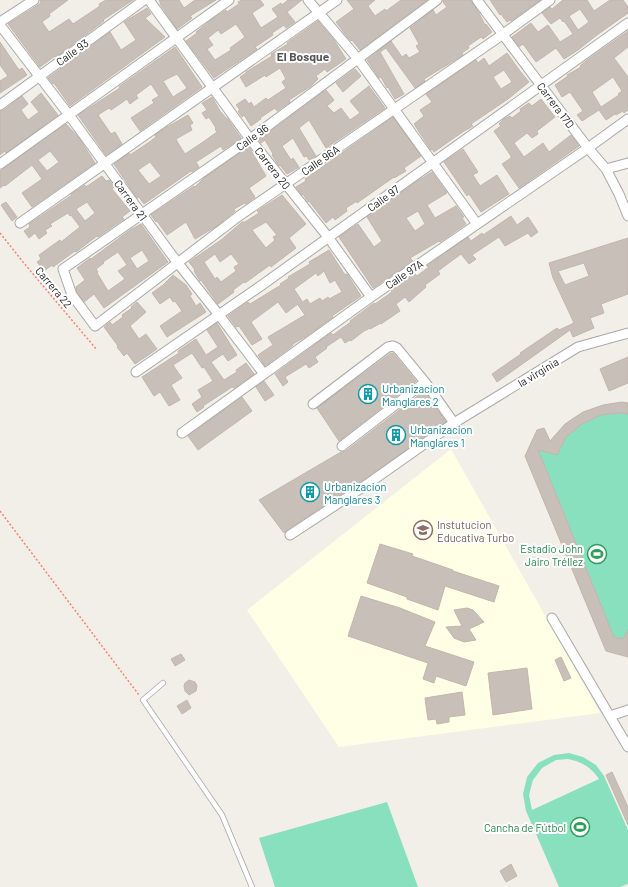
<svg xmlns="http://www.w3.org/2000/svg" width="628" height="887" font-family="Barlow,sans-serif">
	<rect width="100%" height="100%" fill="#f2efe9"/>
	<path fill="#ffffe5" d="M451 449 600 713 339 747 247 610Z"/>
	<path fill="#88e0be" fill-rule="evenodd" d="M622 402 628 403V657L606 651 525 456 537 430 544 428 550 441C555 436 559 430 565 425 580 410 602 405 622 402Z
		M569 753 583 757 596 765 604 776 628 830V884L620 887H559L526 811 523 794 527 777 538 763 554 755ZM568 759C582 762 591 767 599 779L532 810 529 795 533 780 542 768 556 760Z
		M387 802 418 887H275L259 838Z"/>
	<path fill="#c7bfb8" stroke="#c4b6ab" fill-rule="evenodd" d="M40 0H68L49 14 50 16 42 22 49 32 69 19 73 24 100 6 99 4 106 0H133L103 20 104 21 56 57 55 56 40 67 8 24 41 3Z
		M159 0H179L184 8 195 0H216L190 16 192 18 177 29 160 4H161Z
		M242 0H260L264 5 252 13 261 28 278 17 272 9 281 3 282 5 288 0H302L287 12 295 22 286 28 284 25 272 33 273 35 255 47 257 49 214 78 186 41 197 33 196 32 211 20 226 10 227 12 239 4 238 2ZM236 24 245 37 230 48 231 50 215 60 207 49 213 45 208 38 218 30 221 34Z
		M347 0H375L368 6 375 16 385 9 386 11 401 0H427L360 50 352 40 351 41 348 38 336 22 354 9Z
		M443 0H471L479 13 485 25 486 24 492 32 483 39 481 37 468 46 469 48 462 53 463 55 424 79 425 81 415 88 386 48 380 52 404 94 395 99 388 87 387 88 381 77 379 78 367 60 391 41 402 57 406 54 409 58 420 52 416 46 419 44 410 28 433 10 436 15 447 7 443 2Z
		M490 0H540L511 21 510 20 507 22 501 14 500 15Z
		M563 0H587L594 11 610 0H623L628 7V13L597 35 578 50 564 59 556 48 536 62 523 44 519 47 512 37 531 23 538 32 548 25 560 42 573 34 564 21 563 22 560 18 551 24 542 13 550 7 552 9ZM580 9 589 22 578 30 569 16Z
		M147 8 151 14 145 18 165 37 70 106 54 83 53 84 48 78 110 32 121 50 136 40 124 22Z
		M318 21 334 40 346 59 327 72 325 69 316 76 318 79 311 86 289 100 290 102 277 111 275 108 260 118 261 119 251 126 244 115 242 117 238 111 240 110 236 105 245 99 249 104 251 102 254 107 266 98 268 100 286 88 282 82 286 79 280 68 266 77 265 75 246 87 240 77 246 73V72L272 56 271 54 288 44 287 43Z
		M628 31V47L614 58 628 77V110L624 113 623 111 616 115 615 114 606 120 599 110 582 121 577 115 583 111 570 92 562 97 555 85 568 76 567 75 581 67 580 66 587 60ZM613 77 622 91 618 94 619 95 601 107 592 92Z
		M0 42 19 70 22 68 27 75 0 93V81L8 76 0 65Z
		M175 47 202 87 140 131 131 118 154 103 152 100 159 96 151 84 136 95 138 98 130 104 127 99 111 110 109 108 98 115 111 134 115 132 122 144 106 155 78 115 120 88 119 86H120ZM177 74 187 88 173 97 163 81Z
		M507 53 520 71 529 82 508 99 471 124 473 126 464 131 434 152 432 149 431 150 414 124 424 116 420 110 432 102 426 94 476 60 478 63 484 58 489 66ZM504 70 512 82 501 89 493 77Z
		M355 69 361 76 343 92 336 83Z
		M369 86 385 108 326 148 309 120 299 128 316 156 309 160 307 156 304 157 293 138 282 146 291 160 293 158 299 167 287 174 280 165 279 166 277 163 272 155 273 154 265 140 261 143 259 140 326 90 334 100 327 106 334 113 341 108 350 120 360 113 350 101Z
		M41 93 58 115 6 153 5 151 0 155V111L4 110 22 96 28 104 21 110 28 120 39 112 31 102Z
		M212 97 220 111 226 118H227L241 138 223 150 221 146 196 162 199 167 192 172 191 171 144 204 139 197 137 198 114 164 129 153 130 155 148 143 156 137 155 135 162 130 188 115 193 123 190 125 192 130 176 139 178 143 185 154 203 142 217 132 215 129 216 128 209 117 206 119 202 113 207 110 202 103ZM150 162 161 176 149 184 138 170Z
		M541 99 555 117 537 131 538 134 532 138 527 133 514 143 524 157 543 143 549 152 571 135 579 146 519 188 502 164 511 158V156L494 131 501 126 499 124 504 119 510 116 512 118 521 111 520 109 529 103 532 106Z
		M393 117 421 156 404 168 406 171 394 178V177L357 203V201L346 208 347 211 335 220 333 217 326 223 309 201 308 202 303 194 302 195 296 187 306 181 305 179Z
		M66 124 79 138 95 163 32 207 22 193 42 179 32 165 5 186 4 185 0 188V171ZM50 151 59 162 47 171 38 160Z
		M249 147 266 176 249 188 255 197 246 204 245 203 234 209 235 211 217 226 195 239 186 222 167 235 157 221 156 222 151 215 194 186 195 187 205 177Z
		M463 149 478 172 473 175 480 186 497 175 509 194 481 212 469 194 467 196 444 162Z
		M432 172 447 193 427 205 435 218 456 206 464 217 462 218 466 224 440 242 439 241 410 258 413 261 373 288 339 237 358 224 374 247 382 241 367 217 416 182ZM418 211 425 224 415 231 406 218Z
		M102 176 106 181 109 180 114 187 112 189 130 211 122 217 124 219 118 223 98 237 97 236 76 252 75 251 53 267 52 265 44 271 37 262 41 259 39 255 60 240 61 242 80 227 71 215 70 216 68 213 50 224 52 226 45 230 47 233 39 239 35 233 29 238 24 231 30 227 29 224 72 195 71 194 85 185 86 187ZM87 202 95 213 85 221 76 209Z
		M282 195 306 224 289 238 296 248 271 267 270 265 245 283 244 282 233 290 234 292 218 304 201 280 200 281 194 271 195 270 189 262 221 240 242 222H245L259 213 257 211ZM266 222 277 235 273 237 275 240 266 248 252 230ZM215 254 220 262 231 254 239 264 234 267 236 271 221 282 217 277 215 279 204 262Z
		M6 202 17 217 12 221 1 205Z
		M511 216 517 225 528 217 538 232 531 237 528 233 505 246 499 237 472 255 476 259 469 264 461 254 438 271 440 274 425 285 426 287 409 302 405 297 396 304 400 311 381 324V323L370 329V328L364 331 351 341 350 340 345 343 341 337 326 347 327 348 315 357 318 362 309 368 306 364 285 377 288 382 283 386 275 374 331 333 333 335 341 329 351 322 350 321 374 303 375 304 392 292 391 291 415 274 417 276 429 267 427 266 468 237 471 241 482 233 483 235Z
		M141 224 168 262 104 308 94 294 84 302 77 292 76 287 85 280 77 268 90 258 91 259 130 230ZM142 250 149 261 137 269 130 258ZM118 252 127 265 118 271 125 279 108 291 97 273 98 272 96 269 104 263 103 262Z
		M628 238V294L601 304 604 313 590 318 594 328 573 337 570 330 497 382 492 374 521 354 520 353 557 328 559 330 574 323 553 278 549 263ZM584 263 589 276 565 285 558 271Z
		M329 250 345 275 347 274 361 296 332 316 333 317 305 337 293 344 292 346 265 366 258 355 273 345 268 337 305 315 298 305 307 299 310 304 320 298 322 301 328 297 329 299 342 292 335 280 330 283 324 271 318 276 316 273 294 289 302 301 286 313 278 302 251 322 262 339 252 345 239 326 236 327 228 316 248 302 250 304 281 285 280 284 289 278 288 277 310 264 309 262Z
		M173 275 186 285 192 294 190 296 196 306 200 303 206 312 167 337 160 326 182 311 175 301 173 302 170 297 160 304 152 293 163 285Z
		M137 302 146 312 130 326 139 339 146 334 157 349 135 364 127 353 124 356 117 347 118 346 104 327 110 322 112 325 123 317 122 315 132 308 131 307Z
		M217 323 237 355 228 361 223 354 211 362 224 380 237 372 236 370 246 363 254 374 234 388 232 387 203 406 204 407 197 412 192 404 202 397 198 390 213 381 204 367 202 368 192 353 173 365 182 378 171 385 180 400 169 406 160 392 154 396 142 377 179 353 178 351 196 339 206 355 218 347 207 330Z
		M391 353H393L416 381 339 441 317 408Z
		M628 357V383L609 391 600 369Z
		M264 381 274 395 265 401 256 387Z
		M424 391 446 422 366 478 287 530 284 533 259 500 341 452 346 451Z
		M242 397 252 411 198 450 188 436Z
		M622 402 628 403V414L620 413 601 415 582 424 566 437 557 455 538 450 614 637 623 639 628 629V657L606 651 525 456 537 430 544 428 550 441 565 424 583 412 603 405Z
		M380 544 413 554 412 556 453 570V571L499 586 494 602 445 586 438 610 407 599V597L367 583Z
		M361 596 400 608 435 622 425 646 474 662 466 686 436 676 434 683 423 679 428 663 348 636Z
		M467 608 473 610 484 622 469 629 476 640 464 642 454 638 446 627 462 626 454 610Z
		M181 654 185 660 175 666 171 659Z
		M561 657 571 678 564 681 555 660Z
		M527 668 532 709 493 715 488 673Z
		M189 680 195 682 197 686 196 691 189 695 185 691 184 686 185 683Z
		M462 692 465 715 449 717V722L437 724 436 719 428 720 425 698Z
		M187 700 191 708 182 714 177 706Z
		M612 772 628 807V825L606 775Z
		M511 864 517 876 506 882 500 871Z"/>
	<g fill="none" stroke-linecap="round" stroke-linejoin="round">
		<g stroke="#a9a9a9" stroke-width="6">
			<path id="lane" d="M163 683 143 700 222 815 252 887"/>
		</g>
		<g stroke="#a9a9a9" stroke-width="11">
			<path id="street" d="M149 0 250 139 328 237 371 297
				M308 0 358 59 477 224
				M437 0 250 139 63 269 72 295 95 326 239 216 502 35 550 0
				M477 0 588 148 606 169 619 194 628 216
				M0 22 34 0
				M0 25 69 115 177 262 219 315 264 374
				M0 105 144 0
				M0 164 229 0
				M606 169 628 163
				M20 223 337 0
				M136 372 262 285 628 23
				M454 423 578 347 628 333
				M182 433 371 297 588 148 628 119
				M342 446 425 382
				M290 535 369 483 454 423 425 382 397 348 393 346 388 347 313 404
				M552 618 628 747
				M610 716 628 710"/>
		</g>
		<path stroke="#fa8072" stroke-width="1.5" stroke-dasharray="2 2" stroke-linecap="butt" d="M0 233 23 262 97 350
			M0 511 139 695"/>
		<use href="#lane" stroke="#fff" stroke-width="4.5"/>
		<use href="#street" stroke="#fff" stroke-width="9"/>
	</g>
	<defs>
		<g id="building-ring" transform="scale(1)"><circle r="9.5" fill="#fff" stroke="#0f9aa8" stroke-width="1.5"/><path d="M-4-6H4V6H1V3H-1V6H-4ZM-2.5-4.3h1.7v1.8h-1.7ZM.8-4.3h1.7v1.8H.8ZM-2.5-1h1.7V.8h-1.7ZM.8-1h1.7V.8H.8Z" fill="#0f9aa8"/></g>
		<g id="school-ring" transform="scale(1)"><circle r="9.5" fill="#fff" stroke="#8d6e63" stroke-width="1.5"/><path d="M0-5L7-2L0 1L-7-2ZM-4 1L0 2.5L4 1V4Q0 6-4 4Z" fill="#8d6e63"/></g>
		<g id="stadium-ring" transform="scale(1)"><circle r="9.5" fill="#fff" stroke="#2e9e5b" stroke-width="1.5"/><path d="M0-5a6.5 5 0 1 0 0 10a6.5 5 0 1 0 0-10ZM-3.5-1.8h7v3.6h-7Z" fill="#2e9e5b"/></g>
	</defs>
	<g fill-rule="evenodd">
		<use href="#building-ring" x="368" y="394"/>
		<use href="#building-ring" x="396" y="435"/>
		<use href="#building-ring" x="310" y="492"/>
		<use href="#school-ring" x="423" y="530"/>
		<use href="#stadium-ring" x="597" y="554"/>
		<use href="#stadium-ring" x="580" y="827"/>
	</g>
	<g text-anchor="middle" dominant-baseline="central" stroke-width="4" stroke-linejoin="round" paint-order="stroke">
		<g font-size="11" fill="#222" stroke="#fff">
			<text transform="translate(72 52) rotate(-36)">Calle 93</text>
			<text transform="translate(556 105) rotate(53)">Carrera 17D</text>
			<text transform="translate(252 137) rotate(-36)">Calle 96</text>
			<text transform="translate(320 160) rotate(-35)">Calle 96A</text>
			<text transform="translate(273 168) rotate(52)">Carrera 20</text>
			<text transform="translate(383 198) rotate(-36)">Calle 97</text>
			<text transform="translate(131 200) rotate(54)">Carrera 21</text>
			<text transform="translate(404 274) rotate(-34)">Calle 97A</text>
			<text transform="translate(54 287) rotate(50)">Carrera 22</text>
			<text transform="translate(538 372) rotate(-31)">la virginia</text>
		</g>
		<g font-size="11" fill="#0d838f" stroke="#fff" text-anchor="start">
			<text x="382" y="388">Urbanizacion<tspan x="382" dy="13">Manglares 2</tspan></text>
			<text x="410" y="429">Urbanizacion<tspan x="410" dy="13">Manglares 1</tspan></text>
			<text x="324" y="486">Urbanizacion<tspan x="324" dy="13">Manglares 3</tspan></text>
		</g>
		<g font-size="11" fill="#785e54" stroke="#fff" text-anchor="start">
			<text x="437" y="524">Instutucion<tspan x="437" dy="13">Educativa Turbo</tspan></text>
		</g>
		<g font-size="11" fill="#27864d" stroke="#fff" text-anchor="end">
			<text x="583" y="548">Estadio John<tspan x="583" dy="13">Jairo Tréllez</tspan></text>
			<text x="566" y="827">Cancha de Fútbol</text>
		</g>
		<g font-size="12" font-weight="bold" fill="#555" stroke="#fff">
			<text x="303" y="56">El Bosque</text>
		</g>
	</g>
</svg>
